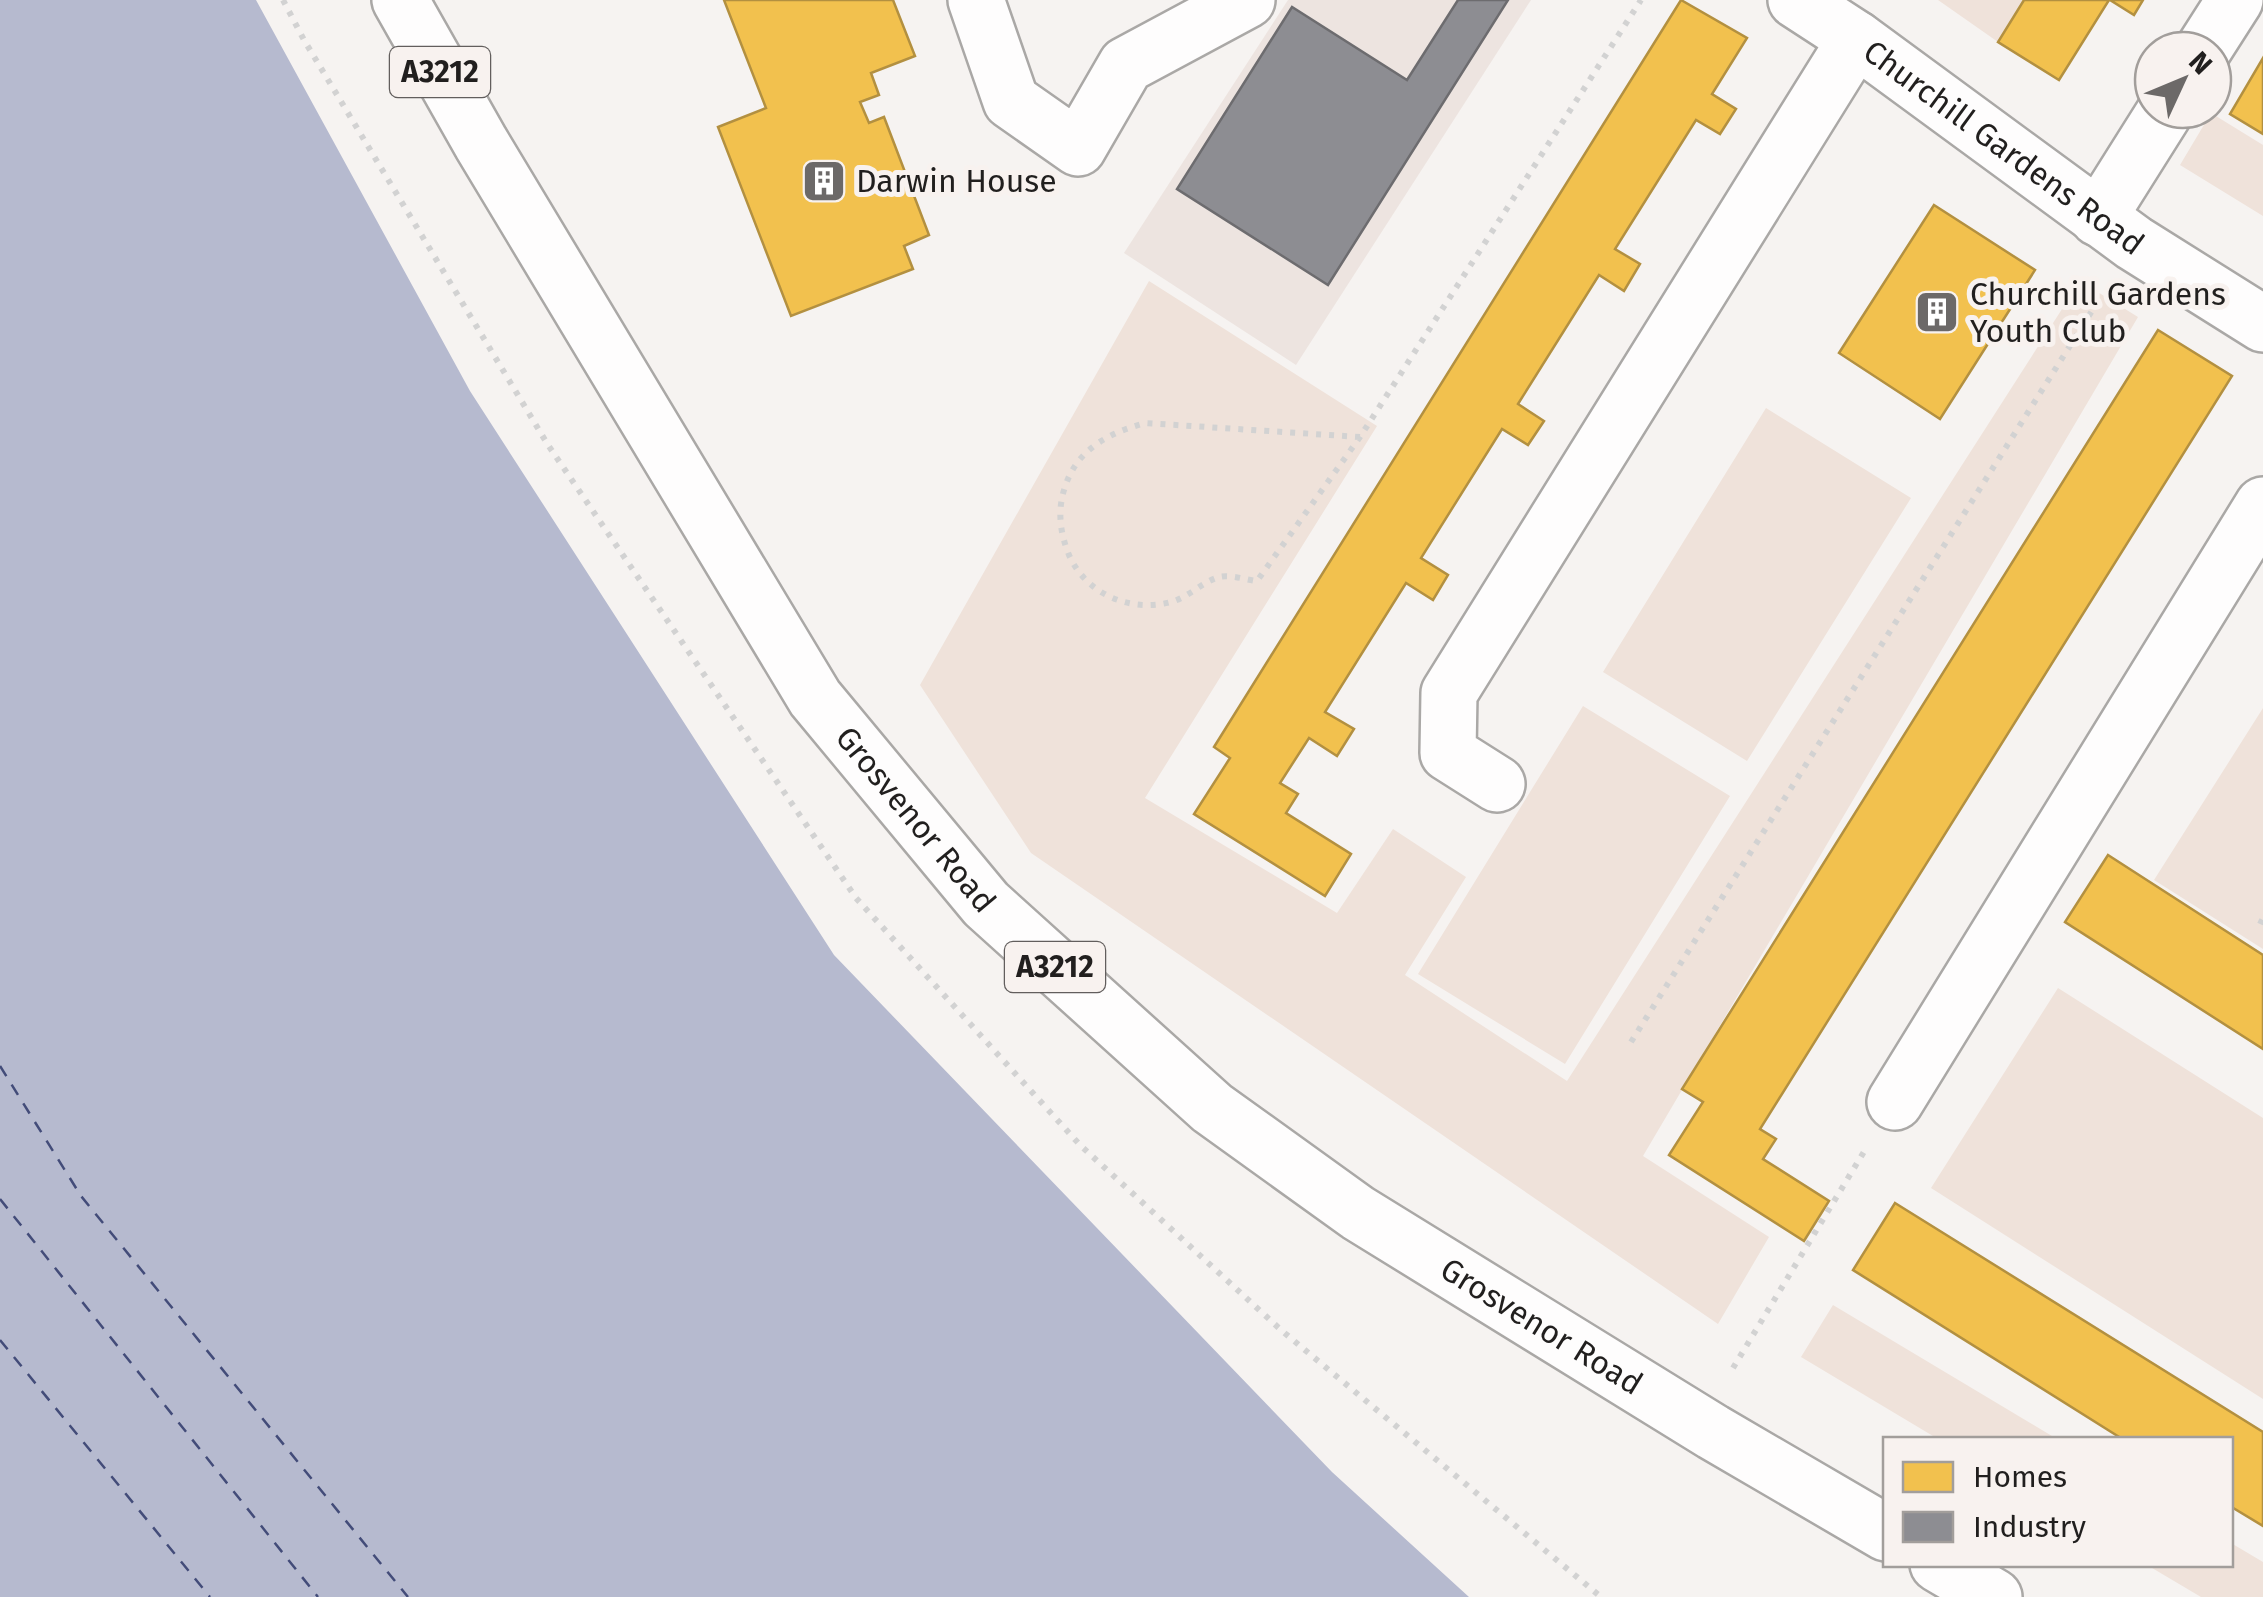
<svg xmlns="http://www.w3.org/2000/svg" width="2263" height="1597" font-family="'Fira Sans',sans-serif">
	<rect width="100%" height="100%" fill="#f6f3f1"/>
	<path fill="#ede4e0" d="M1288 0H1531L1296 365 1124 253Z"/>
	<path fill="#efe2da" d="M1938 0H2024L1998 42Z
		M2211 113 2263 145V216L2180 165Z
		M1149 281 1377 426 1145 798 1337 913 1393 829 1466 877 1405 975 1567 1081 2080 281 2138 317 1643 1156 1769 1237 1718 1324 1031 853 920 685Z
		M1766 408 1911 498 1747 761 1603 672Z
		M1583 706 1730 796 1565 1064 1418 974Z
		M2263 708V949L2154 880Z
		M2058 988 2263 1118V1399L1931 1188Z
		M1833 1305 2057 1439H1938L1801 1357Z
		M2231 1543 2263 1562V1597H2201L2147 1565 2230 1564Z"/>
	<path fill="#b6bacf" d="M0 0H256L470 391 834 955 1332 1472 1469 1597H0Z"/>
	<path fill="#f2c14e" stroke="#b39040" stroke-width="2.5" d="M724 0H893L915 56 871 73 879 95 860 102 869 123 884 117 929 235 904 246 913 269 791 316 718 127 766 108Z
		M1681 0 1747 38 1712 94 1736 109 1720 134 1696 120 1615 249 1640 264 1624 291 1599 275 1518 404 1544 421 1528 445 1502 429 1421 558 1448 575 1433 600 1406 583 1325 712 1354 729 1337 756 1309 738 1280 783 1298 794 1286 813 1351 854 1325 896 1194 814 1230 758 1214 747Z
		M2024 0H2109L2059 80 1998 42Z
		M2110 0H2143L2134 15Z
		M2263 58V134L2230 114Z
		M1934 205 2035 270 1940 419 1839 353Z
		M2158 330 2232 376 1760 1129 1776 1139 1763 1159 1829 1201 1804 1241 1669 1155 1703 1102 1682 1089Z
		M2108 855 2263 955V1049L2065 922Z
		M1895 1203 2263 1432V1526L2230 1506V1440H2124L1853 1270Z"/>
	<path fill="#8d8d92" stroke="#6d6c6f" stroke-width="2.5" d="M1458 0H1508L1328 285 1177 189 1292 7 1407 80Z"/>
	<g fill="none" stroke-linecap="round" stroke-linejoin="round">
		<path stroke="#434c79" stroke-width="2.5" stroke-dasharray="12 10" stroke-linecap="butt" d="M0 1066 81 1196 408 1597
			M0 1199 318 1597
			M0 1340 210 1597"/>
		<g stroke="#aaa8a6" stroke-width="60">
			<g id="minor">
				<path d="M976 0 1011 101 1078 148 1126 65 1247 0"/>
				<path id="s1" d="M1796 0 1856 39 2134 243 2263 324"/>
				<path d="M2203 50 2235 0"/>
				<path d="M2098 218 2166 110"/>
				<path d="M1497 784 1448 753 1449 693 1856 39"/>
				<path d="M1895 1102 2263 505"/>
			</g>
		</g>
		<g stroke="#aaa8a6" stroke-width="60">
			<g id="highway">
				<path id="s2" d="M400 0 481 143 815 698 986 904 1212 1108 1358 1213 1713 1432 1886 1533"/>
				<path d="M1938 1564 1994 1597"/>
			</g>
		</g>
		<path stroke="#d2d2d2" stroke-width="6" stroke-dasharray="5 8" stroke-linecap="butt" d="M283 0 304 40 548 445 856 898 1080 1145 1281 1330 1601 1597
			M1360 437 1145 423C1109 433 1077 449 1065 487 1057 510 1060 533 1069 555 1086 594 1130 613 1171 602 1189 597 1202 582 1219 577 1229 574 1247 580 1257 581L1360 437 1641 0
			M2260 924 2263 918
			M1631 1042 2102 295
			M1733 1368 1865 1150"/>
		<use href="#minor" stroke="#fefdfd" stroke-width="55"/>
		<use href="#highway" stroke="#fefdfd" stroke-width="55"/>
	</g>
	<defs>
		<g id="building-square" transform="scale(2.25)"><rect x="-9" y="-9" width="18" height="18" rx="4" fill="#6c6968" stroke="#f8f2ef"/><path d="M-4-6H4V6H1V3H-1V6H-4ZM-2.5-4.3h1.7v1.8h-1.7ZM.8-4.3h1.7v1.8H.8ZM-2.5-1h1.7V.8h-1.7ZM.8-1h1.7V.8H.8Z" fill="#fff"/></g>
	</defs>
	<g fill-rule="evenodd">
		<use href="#building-square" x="824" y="181"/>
		<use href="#building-square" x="1937" y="312"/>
	</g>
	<g text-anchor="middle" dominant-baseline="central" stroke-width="10" stroke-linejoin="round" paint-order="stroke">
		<g fill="#f8f2ef" stroke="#625e5d" stroke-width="2.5">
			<rect x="390" y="47" width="100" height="50" rx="8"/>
			<rect x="1005" y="942" width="100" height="50" rx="8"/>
		</g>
		<g font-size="30" font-weight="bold" fill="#211f1e">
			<text x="440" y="72">A3212</text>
			<text x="1055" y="967">A3212</text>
		</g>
		<g font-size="32" fill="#211f1e" stroke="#f8f2ef">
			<text stroke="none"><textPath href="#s1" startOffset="255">Churchill Gardens Road</textPath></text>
			<text stroke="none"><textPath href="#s2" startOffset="970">Grosvenor Road</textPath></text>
			<text stroke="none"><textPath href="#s2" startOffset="1780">Grosvenor Road</textPath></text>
		</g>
		<g font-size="32" fill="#211f1e" stroke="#f8f2ef" text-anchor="start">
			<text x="856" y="181">Darwin House</text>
			<text x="1970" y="294">Churchill Gardens<tspan x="1970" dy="37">Youth Club</tspan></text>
		</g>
	</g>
	<rect x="1883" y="1437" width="350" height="130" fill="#f8f2ef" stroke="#a29e9b" stroke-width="2.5"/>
	<rect x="1903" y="1462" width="50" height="30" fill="#f2c14e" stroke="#a29e9b" stroke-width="2.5"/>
	<text x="1973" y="1487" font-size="30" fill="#211f1e">Homes</text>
	<rect x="1903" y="1512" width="50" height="30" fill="#8d8d92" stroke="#a29e9b" stroke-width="2.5"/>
	<text x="1973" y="1537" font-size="30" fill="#211f1e">Industry</text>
	<g transform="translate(2183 80) rotate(46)"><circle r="48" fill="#f8f2ef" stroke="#a29e9b" stroke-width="2.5"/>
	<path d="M0-8L18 38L0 25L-18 38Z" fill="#6c6968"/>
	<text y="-15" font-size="28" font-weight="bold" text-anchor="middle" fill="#211f1e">N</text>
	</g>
</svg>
